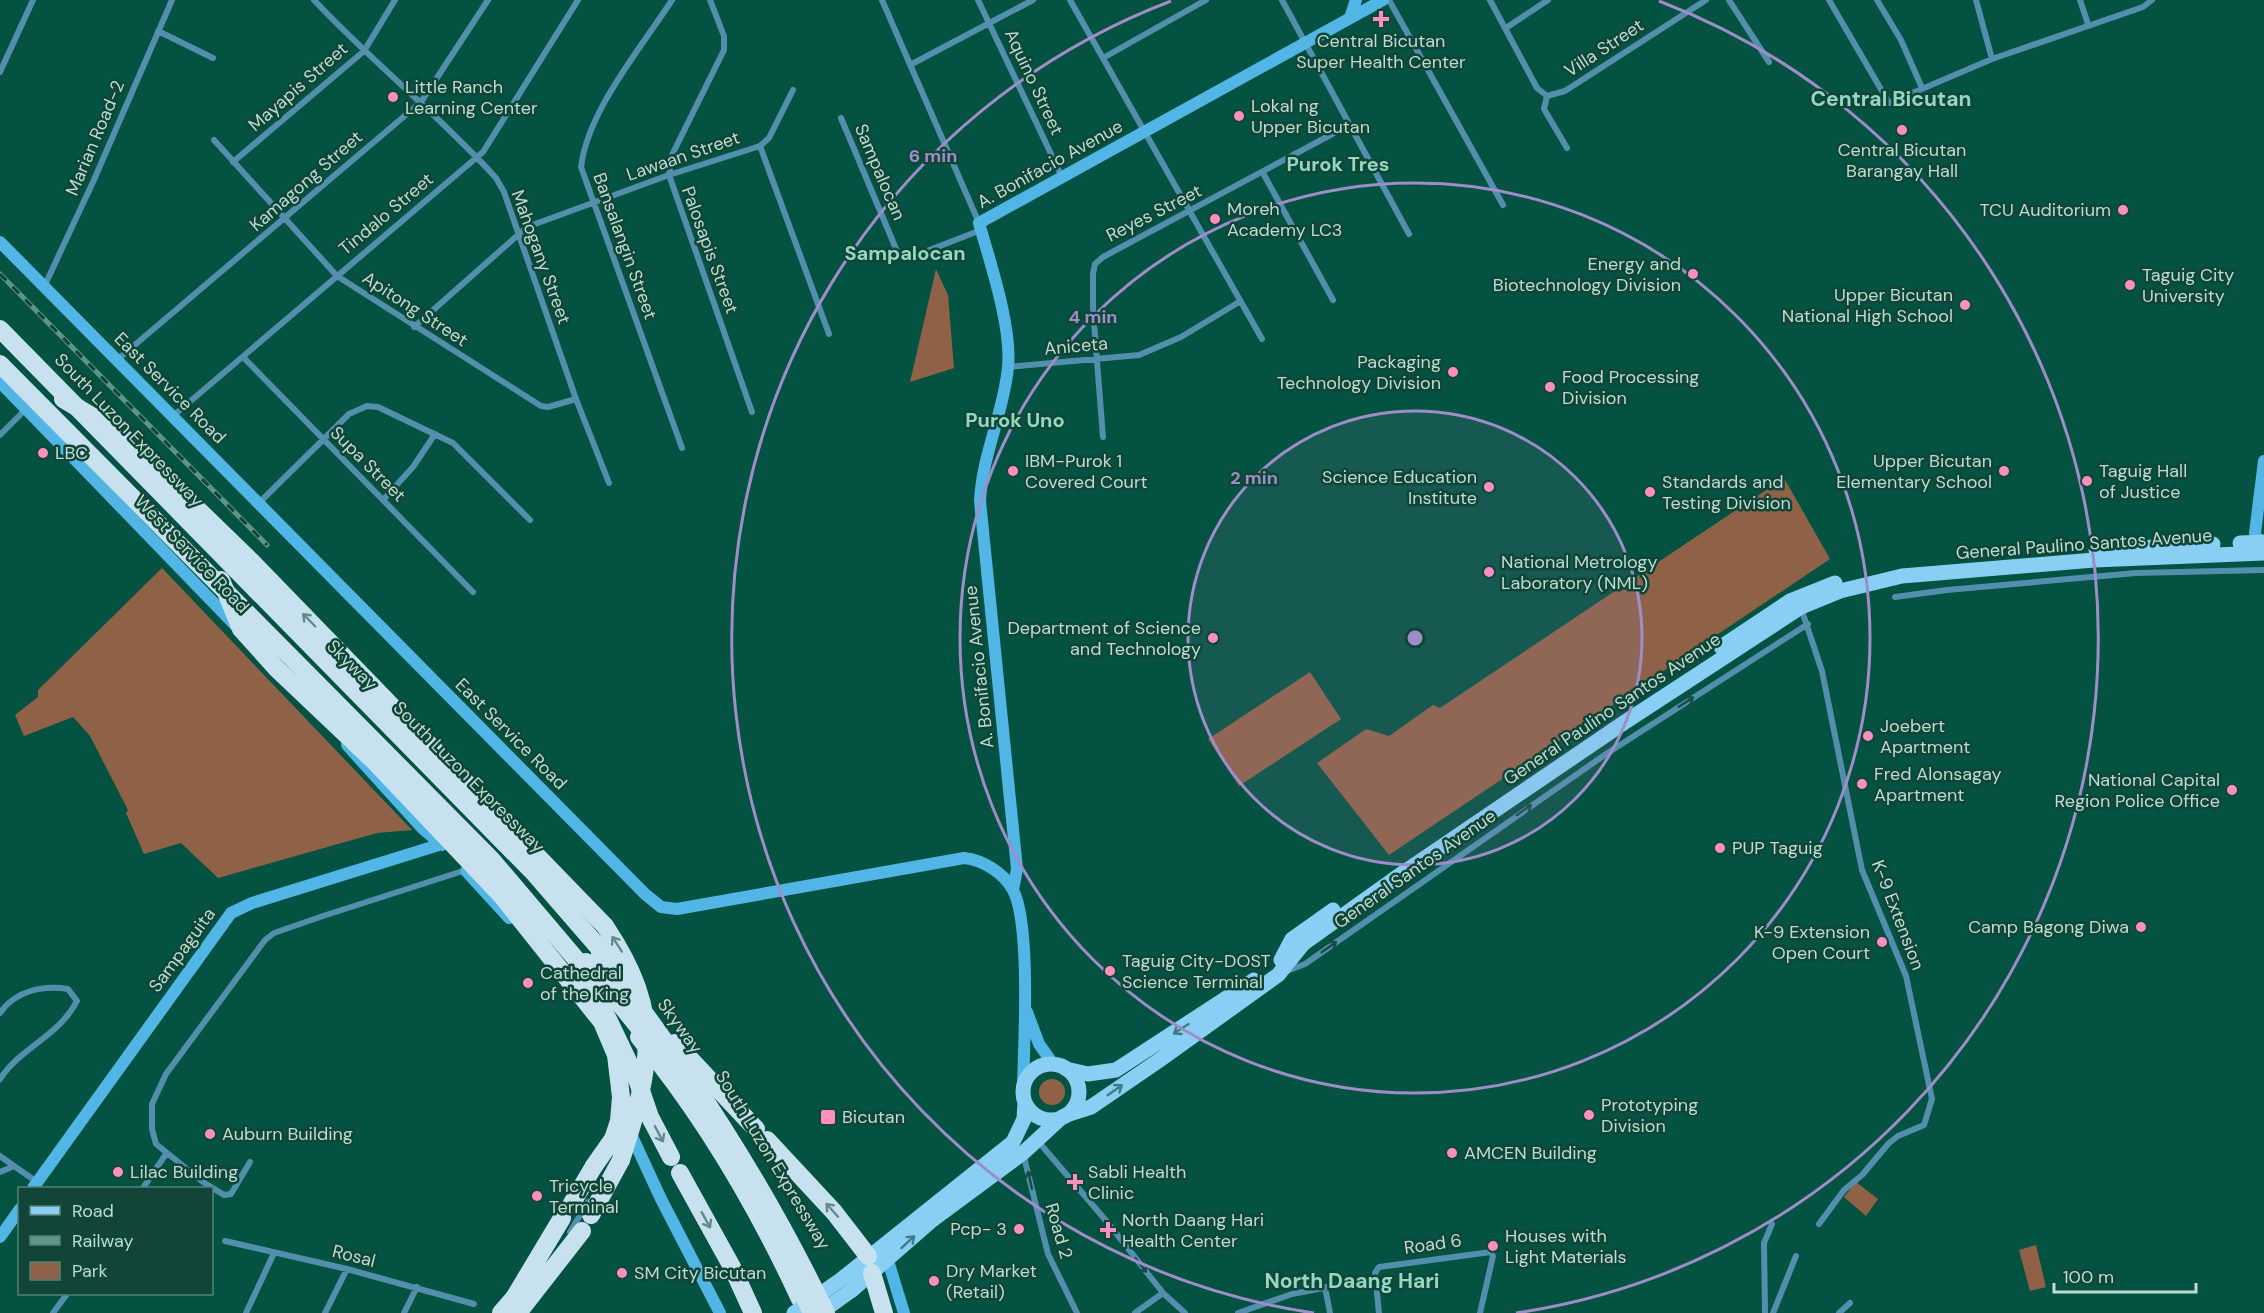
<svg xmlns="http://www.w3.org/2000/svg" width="2264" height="1313" font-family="'DM Sans',sans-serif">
	<rect width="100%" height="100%" fill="#045241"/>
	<path fill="#8f6247" d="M936 269 948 295 954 368 910 382Z
		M1784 478 1830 559 1389 855 1317 763 1366 729 1389 736 1433 705 1440 708Z
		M162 568 412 830 377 833 218 878 181 843 144 854 126 813 128 810 90 736 73 717 24 736 15 715 38 697V690Z
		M1310 672 1341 719 1239 786 1208 739Z
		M1039 1092a13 13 0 1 1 26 0a13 13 0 1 1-26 0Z
		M1856 1182 1878 1199 1866 1216 1844 1197Z
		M2036 1245 2046 1287 2030 1291 2019 1250Z"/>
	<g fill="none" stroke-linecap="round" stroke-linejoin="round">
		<path stroke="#538eac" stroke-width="6" d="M314 0C372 62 439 115 496 178L504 192 576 399 609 483
			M672 0C641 48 588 110 581 167L682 448
			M710 0 724 36V50L672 155 669 175 752 412
			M882 0 979 223
			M978 0 1062 177
			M1070 0 1262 339
			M1282 0 1409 234
			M1389 0 1503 205
			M1490 0 1537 88 1547 96
			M1729 0 1769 62
			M1829 0 1889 103 1992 59 2143 7 2152 0
			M1877 0 1901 40 1922 88
			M1976 0 1992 59
			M2080 0 2088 24
			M1506 28 1548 0
			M158 31 213 58
			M1103 58 1206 0
			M910 65 1033 0
			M0 72 33 0
			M1547 96 1565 91 1706 0
			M1547 96 1544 109 1567 148
			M841 118 899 256H914L981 230
			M214 140 337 276 541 406 548 407 576 399
			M760 146 829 334
			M233 162 364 51 395 0
			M1263 173 1333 300
			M44 287 93 182 172 0
			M414 327 527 227 669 175 760 146 769 138 793 90
			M243 357 473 592
			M117 360 421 102 488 0
			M1008 367 1139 355 1181 337 1239 302
			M173 416 483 152 578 0
			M0 435 27 408
			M1103 437 1093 310V274L1095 264 1103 257 1349 125
			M383 500 413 467 435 434
			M259 503 349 414 367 406 378 407 453 443 530 520
			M1895 597 1947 590 2136 573 2264 570
			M1801 608 1822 671 1862 870 1906 976 1932 1099 1924 1125 1898 1136 1889 1143 1862 1175 1844 1190 1819 1224
			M1287 971 1305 964 1606 754 1808 624
			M0 1013C15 991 42 985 68 989L77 1001C59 1036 21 1047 0 1079
			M1037 1140 1108 1223 1163 1293 1185 1313
			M1023 1153 1048 1254 1077 1313
			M0 1156 14 1166
			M250 1162 231 1194 224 1195 203 1182 156 1144 152 1129V1104L166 1074 265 940 274 933 323 916 466 870
			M0 1172 14 1166 37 1182
			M143 1188 166 1154
			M570 1232 588 1202
			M225 1241 347 1269 474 1304
			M1325 1287 1330 1313
			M53 1313 67 1294
			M246 1313 274 1253
			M325 1313 347 1269
			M404 1313 417 1287
			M1135 1313 1163 1293
			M1238 1313 1292 1294 1376 1278
			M1379 1313 1375 1273 1379 1267 1491 1252 1493 1256 1480 1313
			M1765 1313 1764 1243 1772 1224
			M1773 1313 1796 1256
			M1839 1313 1850 1303"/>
		<path stroke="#51b5e5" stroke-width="12" d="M1350 18 1356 0
			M0 242 645 894 661 907 677 909 964 858C983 860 1004 873 1013 890 1031 924 1024 1044 1023 1087
			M0 382 237 627
			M2261 549 2255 533 2264 461
			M347 745 423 829 442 845
			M466 871 509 918
			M1013 890 1017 869 980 501C982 455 1004 412 1008 367 1012 327 990 262 979 223L1383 0
			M1027 1012 1039 1044 1053 1064
			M630 1132 661 1199 720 1313
			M33 1188 231 913 252 903 442 844
			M0 1237 20 1209
			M885 1251 904 1313"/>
		<path stroke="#89cef3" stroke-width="15" d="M2240 543 2264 542
			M2096 550 2213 544
			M1721 647 1790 601 1835 583
			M1281 960 1292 939 1333 910
			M1023 1092a28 28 0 1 1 56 0a28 28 0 1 1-56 0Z
			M1066 1069 1088 1074 1116 1070 1254 980
			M1066 1115 1091 1107 1161 1059 1278 975 1303 944 1394 879 1625 722 1801 607 1840 591 1902 576 2094 560 2264 553
			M843 1278 1013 1142 1024 1119 1025 1103
			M852 1290 931 1221 1023 1153 1062 1117"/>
		<path stroke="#c7e1ef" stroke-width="18" d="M0 329 535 874 613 964
			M0 364 491 859 592 978
			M583 967 638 1082 650 1117 671 1157
			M639 1037C704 1116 757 1206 800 1299
			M675 1043 756 1129
			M767 1140 834 1212 868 1256
			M680 1173 732 1267 753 1313
			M572 1203 594 1166
			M591 1215 621 1160
			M872 1273 884 1313
			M501 1313 514 1298 562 1218
			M518 1313 582 1231"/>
		<g stroke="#5d9587" stroke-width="5">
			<path id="rail" d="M0 274 267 545"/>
		</g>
		<use href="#rail" stroke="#104538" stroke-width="3" stroke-dasharray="9" stroke-linecap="butt"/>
		<path stroke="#89cef3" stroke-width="15" d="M794 1313 843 1278
			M820 1313 852 1290"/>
		<path stroke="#c7e1ef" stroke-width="18" d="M63 399 117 431 252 562 605 926C664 1015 652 1064 621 1160
			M221 580 241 629 277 669 375 762 501 895 602 1022 616 1055 621 1097 619 1121 613 1139 594 1166
			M600 954C689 1069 763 1182 826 1313
			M586 962 649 1040
			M798 1283 812 1313"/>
	</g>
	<defs><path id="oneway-shaft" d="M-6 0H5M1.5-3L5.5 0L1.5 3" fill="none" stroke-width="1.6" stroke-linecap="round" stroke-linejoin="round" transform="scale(1.5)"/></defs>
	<g stroke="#628b8a">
		<use href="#oneway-shaft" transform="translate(309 620) rotate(-134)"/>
		<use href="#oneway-shaft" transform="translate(617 944) rotate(-123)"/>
		<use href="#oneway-shaft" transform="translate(659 1134) rotate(62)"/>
		<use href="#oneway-shaft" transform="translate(832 1210) rotate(-132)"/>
		<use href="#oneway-shaft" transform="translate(706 1220) rotate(61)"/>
	</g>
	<g stroke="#174c44">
		<use href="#oneway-shaft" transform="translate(1686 702) rotate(-33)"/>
		<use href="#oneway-shaft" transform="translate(1524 810) rotate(-35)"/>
		<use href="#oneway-shaft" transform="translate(1329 947) rotate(-35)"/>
		<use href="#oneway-shaft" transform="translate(1030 1180) rotate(-102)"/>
		<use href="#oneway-shaft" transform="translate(1141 1265) rotate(52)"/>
	</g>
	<g stroke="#407c83">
		<use href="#oneway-shaft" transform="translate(1181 1029) rotate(147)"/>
		<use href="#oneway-shaft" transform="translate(1115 1090) rotate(-35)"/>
		<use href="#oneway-shaft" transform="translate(908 1242) rotate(-42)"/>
	</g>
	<circle cx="1415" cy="638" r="227" fill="#9f8dc9" fill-opacity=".12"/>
	<g fill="none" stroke="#9f8dc9" stroke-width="3">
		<circle cx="1415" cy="638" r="227"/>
		<circle cx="1415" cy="638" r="455"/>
		<path d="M1314 1313A682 682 0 0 1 1171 1M1659 1A682 682 0 0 1 1516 1313"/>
	</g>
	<g fill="#fc8fc1" stroke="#104538" stroke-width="2">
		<path d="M1378 10h6v6h6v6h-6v6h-6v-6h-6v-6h6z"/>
		<circle cx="393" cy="97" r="6"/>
		<circle cx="1239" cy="116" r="6"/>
		<circle cx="1902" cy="130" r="6"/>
		<circle cx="2123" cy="210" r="6"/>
		<circle cx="1215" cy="219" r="6"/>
		<circle cx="1693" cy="274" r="6"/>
		<circle cx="2130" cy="285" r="6"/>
		<circle cx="1965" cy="305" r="6"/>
		<circle cx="1453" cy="372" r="6"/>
		<circle cx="1550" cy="387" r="6"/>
		<circle cx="43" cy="453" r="6"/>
		<circle cx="1013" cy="471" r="6"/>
		<circle cx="2004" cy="471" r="6"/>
		<circle cx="2087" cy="481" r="6"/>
		<circle cx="1489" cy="487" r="6"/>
		<circle cx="1650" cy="492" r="6"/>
		<circle cx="1489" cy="572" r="6"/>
		<circle cx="1213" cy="638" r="6"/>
		<circle cx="1868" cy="736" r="6"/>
		<circle cx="1862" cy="784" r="6"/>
		<circle cx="2232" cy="790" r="6"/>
		<circle cx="1720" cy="848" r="6"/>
		<circle cx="2141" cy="927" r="6"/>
		<circle cx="1882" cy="942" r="6"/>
		<circle cx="1110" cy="971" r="6"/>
		<circle cx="528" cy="983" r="6"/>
		<circle cx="1589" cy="1115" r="6"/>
		<rect x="820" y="1109" width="16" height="16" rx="3"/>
		<circle cx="210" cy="1134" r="6"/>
		<circle cx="1452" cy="1153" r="6"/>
		<circle cx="118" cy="1172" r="6"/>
		<path d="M1072 1173h6v6h6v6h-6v6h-6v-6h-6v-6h6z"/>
		<circle cx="537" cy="1196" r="6"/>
		<circle cx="1019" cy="1229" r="6"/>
		<path d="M1105 1221h6v6h6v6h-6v6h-6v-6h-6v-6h6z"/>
		<circle cx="1493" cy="1246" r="6"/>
		<circle cx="622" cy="1273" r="6"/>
		<circle cx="934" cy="1281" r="6"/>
	</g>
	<g text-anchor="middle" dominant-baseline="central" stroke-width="5" stroke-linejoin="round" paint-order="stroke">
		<g font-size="18" fill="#bcdcd1" stroke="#104538" text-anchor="start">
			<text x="1381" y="41" text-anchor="middle">Central Bicutan<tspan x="1381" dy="21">Super Health Center</tspan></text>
			<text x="405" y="87">Little Ranch<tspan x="405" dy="21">Learning Center</tspan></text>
			<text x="1251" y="106">Lokal ng<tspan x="1251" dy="21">Upper Bicutan</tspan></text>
			<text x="1902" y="150" text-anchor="middle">Central Bicutan<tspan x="1902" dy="21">Barangay Hall</tspan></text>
			<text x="1227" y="209">Moreh<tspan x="1227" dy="21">Academy LC3</tspan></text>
			<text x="2111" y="210" text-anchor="end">TCU Auditorium</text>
			<text x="1681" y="264" text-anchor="end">Energy and<tspan x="1681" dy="21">Biotechnology Division</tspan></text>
			<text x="2142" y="275">Taguig City<tspan x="2142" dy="21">University</tspan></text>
			<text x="1953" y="295" text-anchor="end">Upper Bicutan<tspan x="1953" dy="21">National High School</tspan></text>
			<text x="1441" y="362" text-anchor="end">Packaging<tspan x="1441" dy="21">Technology Division</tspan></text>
			<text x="1562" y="377">Food Processing<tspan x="1562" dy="21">Division</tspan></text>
			<text x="55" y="453">LBC</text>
			<text x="1025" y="461">IBM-Purok 1<tspan x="1025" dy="21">Covered Court</tspan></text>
			<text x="1992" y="461" text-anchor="end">Upper Bicutan<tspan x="1992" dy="21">Elementary School</tspan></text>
			<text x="2099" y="471">Taguig Hall<tspan x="2099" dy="21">of Justice</tspan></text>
			<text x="1477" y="477" text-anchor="end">Science Education<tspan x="1477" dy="21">Institute</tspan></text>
			<text x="1662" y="482">Standards and<tspan x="1662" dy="21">Testing Division</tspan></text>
			<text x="1501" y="562">National Metrology<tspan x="1501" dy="21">Laboratory (NML)</tspan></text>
			<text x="1201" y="628" text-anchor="end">Department of Science<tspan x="1201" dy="21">and Technology</tspan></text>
			<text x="1880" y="726">Joebert<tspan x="1880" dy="21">Apartment</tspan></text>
			<text x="1874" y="774">Fred Alonsagay<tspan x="1874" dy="21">Apartment</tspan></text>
			<text x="2220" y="780" text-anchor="end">National Capital<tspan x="2220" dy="21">Region Police Office</tspan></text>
			<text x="1732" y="848">PUP Taguig</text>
			<text x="2129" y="927" text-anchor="end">Camp Bagong Diwa</text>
			<text x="1870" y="932" text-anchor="end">K-9 Extension<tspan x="1870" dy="21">Open Court</tspan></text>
			<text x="1122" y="961">Taguig City-DOST<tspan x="1122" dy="21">Science Terminal</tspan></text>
			<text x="540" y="973">Cathedral<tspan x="540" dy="21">of the King</tspan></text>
			<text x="1601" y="1105">Prototyping<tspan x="1601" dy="21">Division</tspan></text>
			<text x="842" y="1117">Bicutan</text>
			<text x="222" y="1134">Auburn Building</text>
			<text x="1464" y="1153">AMCEN Building</text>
			<text x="130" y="1172">Lilac Building</text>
			<text x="1088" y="1172">Sabli Health<tspan x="1088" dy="21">Clinic</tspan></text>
			<text x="549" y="1186">Tricycle<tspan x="549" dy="21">Terminal</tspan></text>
			<text x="1122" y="1220">North Daang Hari<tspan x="1122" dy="21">Health Center</tspan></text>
			<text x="1007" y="1229" text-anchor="end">Pcp- 3</text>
			<text x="1505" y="1236">Houses with<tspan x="1505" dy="21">Light Materials</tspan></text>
			<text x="946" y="1271">Dry Market<tspan x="946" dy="21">(Retail)</tspan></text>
			<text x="634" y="1273">SM City Bicutan</text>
		</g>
		<g font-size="18" fill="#bcdcd1" stroke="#104538">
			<text transform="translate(1604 48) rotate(-33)">Villa Street</text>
			<text transform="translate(1034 82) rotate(65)">Aquino Street</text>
			<text transform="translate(298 87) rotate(-41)">Mayapis Street</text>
			<text transform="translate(95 138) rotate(-67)">Marian Road-2</text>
			<text transform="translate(683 156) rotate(-19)">Lawaan Street</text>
			<text transform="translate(1050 164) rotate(-29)">A. Bonifacio Avenue</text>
			<text transform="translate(880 172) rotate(67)">Sampalocan</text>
			<text transform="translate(306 181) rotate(-41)">Kamagong Street</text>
			<text transform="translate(1154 213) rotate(-27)">Reyes Street</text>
			<text transform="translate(386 214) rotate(-40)">Tindalo Street</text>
			<text transform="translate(625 246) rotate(70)">Bansalangin Street</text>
			<text transform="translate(710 250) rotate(70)">Palosapis Street</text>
			<text transform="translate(541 257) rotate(70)">Mahogany Street</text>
			<text transform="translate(415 309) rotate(33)">Apitong Street</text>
			<text transform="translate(1076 346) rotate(-5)">Aniceta</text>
			<text transform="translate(170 388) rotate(45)">East Service Road</text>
			<text transform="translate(129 430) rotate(46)">South Luzon Expressway</text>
			<text transform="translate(368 464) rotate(45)">Supa Street</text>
			<text transform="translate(2084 544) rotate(-4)">General Paulino Santos Avenue</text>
			<text transform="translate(192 554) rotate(46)">West Service Road</text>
			<text transform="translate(352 665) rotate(45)">Skyway</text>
			<text transform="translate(979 667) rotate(-96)">A. Bonifacio Avenue</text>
			<text transform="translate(1612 709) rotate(-34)">General Paulino Santos Avenue</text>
			<text transform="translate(511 734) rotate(45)">East Service Road</text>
			<text transform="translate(469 777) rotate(45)">South Luzon Expressway</text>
			<text transform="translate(1415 869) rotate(-35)">General Santos Avenue</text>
			<text transform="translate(1898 915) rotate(69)">K-9 Extension</text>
			<text transform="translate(182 950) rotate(-54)">Sampaguita</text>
			<text transform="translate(680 1026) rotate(54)">Skyway</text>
			<text transform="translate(773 1160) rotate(59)">South Luzon Expressway</text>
			<text transform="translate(1059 1231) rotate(74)">Road 2</text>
			<text transform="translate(1433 1244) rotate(-8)">Road 6</text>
			<text transform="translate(354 1256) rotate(14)">Rosal</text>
		</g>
		<g font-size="20" font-weight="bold" fill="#95d8c2" stroke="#104538">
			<text x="1338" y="164">Purok Tres</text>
			<text x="905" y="253">Sampalocan</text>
			<text x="1015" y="420">Purok Uno</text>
		</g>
		<g font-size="21" font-weight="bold" fill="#95d8c2" stroke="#104538">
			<text x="1891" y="99">Central Bicutan</text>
			<text x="1352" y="1281">North Daang Hari</text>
		</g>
	</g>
	<circle cx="1415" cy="638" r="9" fill="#9f8dc9" stroke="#104538" stroke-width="3"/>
	<g font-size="18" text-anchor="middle" font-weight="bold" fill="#9f8dc9" stroke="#104538" stroke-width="5" stroke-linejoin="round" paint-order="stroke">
		<text x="933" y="162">6 min</text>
		<text x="1093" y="323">4 min</text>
		<text x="1254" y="484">2 min</text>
	</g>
	<rect x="18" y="1187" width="195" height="108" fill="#104538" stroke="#558175" stroke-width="1.5"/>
	<rect x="30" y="1206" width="30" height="9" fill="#89cef3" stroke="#558175" stroke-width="1.5"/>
	<text x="72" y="1217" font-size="18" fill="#bcdcd1">Road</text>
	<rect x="30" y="1236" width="30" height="9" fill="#5d9587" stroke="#558175" stroke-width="1.5"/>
	<text x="72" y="1247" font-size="18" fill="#bcdcd1">Railway</text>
	<rect x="30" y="1262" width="30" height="18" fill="#8f6247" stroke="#558175" stroke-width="1.5"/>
	<text x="72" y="1277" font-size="18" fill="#bcdcd1">Park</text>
	<path d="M2054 1283v9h142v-9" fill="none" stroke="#bcdcd1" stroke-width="3"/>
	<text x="2063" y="1283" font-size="18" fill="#bcdcd1" stroke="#104538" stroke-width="4.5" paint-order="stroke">100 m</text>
</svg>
